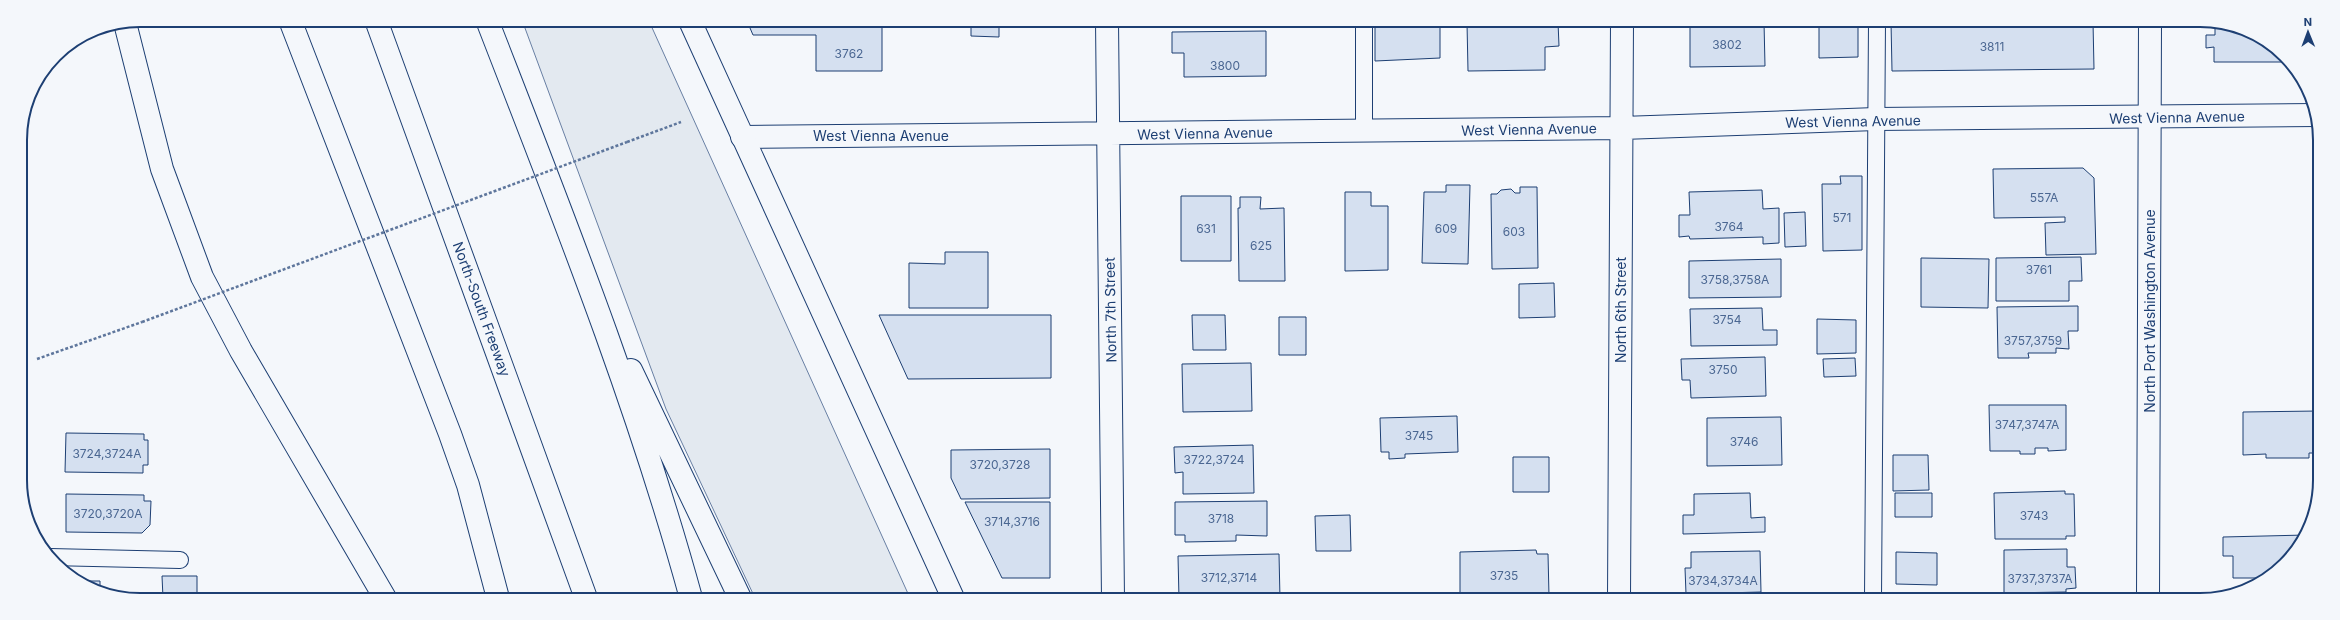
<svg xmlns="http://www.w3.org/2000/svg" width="2340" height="620" font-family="Inter,sans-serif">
	<rect width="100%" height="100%" fill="#f4f7fb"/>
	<path fill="#e3e9f0" stroke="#687fa3" d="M522 20 649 21 910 598H755L666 409Z"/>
	<path fill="#d5e0f0" stroke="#1d3f73" d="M747 21H882V71H816V35H753Z
		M912 21H929L928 23H912Z
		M954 21H1019L1018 27H999V37L971 36V27L954 26Z
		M1197 21H1271V24L1197 25Z
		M1375 22 1440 23V58L1375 61Z
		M1558 22 1559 46 1545 47V70L1468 71 1467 23Z
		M1764 22 1765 66 1690 67V23Z
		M1819 22H1858V57L1819 58Z
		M1891 22H2093L2094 69 1892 71Z
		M2215 22H2223L2260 36 2285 55 2289 62H2214V47L2206 48V35H2215Z
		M1266 31V76L1184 77V53H1172V32Z
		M2083 168 2094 178 2096 254 2046 255 2045 223 2065 222V217L1994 218 1993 169Z
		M1840 176H1862V250L1823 251 1822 184H1841Z
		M1446 185H1470L1468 264 1422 263 1424 192H1446Z
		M1520 187H1537L1538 268 1492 269 1491 194H1497L1501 190 1511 189 1515 193H1520Z
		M1762 190 1763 209 1779 208V243L1763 244V237L1690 239 1689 236 1679 237V215H1690L1689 192Z
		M1345 192H1371V206H1388V270L1345 271Z
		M1181 196H1231V261H1181Z
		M1240 197H1261L1260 209 1284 208 1285 281H1239L1238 208H1240Z
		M1805 212 1806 246 1785 247 1784 213Z
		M945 252H988V308H909V263L945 264Z
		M2081 257 2082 281H2069V301H1996V258Z
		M1921 258 1989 259 1988 308 1921 307Z
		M1781 259V297L1689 298V261Z
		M1554 283 1555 317 1519 318V284Z
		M2078 306V331H2068L2069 349 2056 348V353H2028L2029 358H1998L1997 307Z
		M1762 308 1763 330H1777V345L1691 346 1690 309Z
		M879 315H1051V378L908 379Z
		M1192 315H1225L1226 350H1193Z
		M1279 317H1306V355H1279Z
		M1817 319 1856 320V353L1817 354Z
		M1765 357 1766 396 1691 398 1690 380H1682L1681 359Z
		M1855 358 1856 376 1824 377 1823 359Z
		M1251 363 1252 411 1183 412 1182 364Z
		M1989 405H2066V450L2048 451V448H2035V454H2020V451H1990Z
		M2318 411V453H2309V458H2266V454L2243 455V412Z
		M1457 416 1458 452 1405 454V458L1389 459V452H1381L1380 418Z
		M1781 417 1782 465 1707 466V418Z
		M66 433 144 434V440H148V465H143V473L65 472Z
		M1253 445 1254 493 1183 494V472L1175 473 1174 447Z
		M1050 449V498L961 499 951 478V450Z
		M1893 455H1928L1929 490 1893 491Z
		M1513 457H1549V492H1513Z
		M2065 491V494H2074L2075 536H2066V539H1995L1994 493Z
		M1750 493 1751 518 1765 517V532L1683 534V515H1694V494Z
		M1895 493H1932V517H1895Z
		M66 494 144 495V501H151L150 525 142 533 66 532Z
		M1267 501V536L1236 535V541L1185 542V535H1175V502Z
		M965 502H1050V578H1002Z
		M1350 515 1351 551H1316L1315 516Z
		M2306 535 2304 540 2279 570 2267 578H2233V556H2223V537Z
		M2067 549V567H2075L2076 588 2066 589V592L2004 593V550Z
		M1536 550 1537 554H1548L1549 596 1537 597V599H1460V552Z
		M1760 551 1761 592 1686 594 1685 568H1691V552Z
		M1896 552 1937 553V585L1896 584Z
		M1279 554 1280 599H1179L1178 556Z
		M162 576H197V598H163Z
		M76 581H100V591L80 584Z
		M111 595H146V598H117Z
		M1362 597H1395V599H1362Z"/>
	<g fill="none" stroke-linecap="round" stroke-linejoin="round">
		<g stroke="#1d3f73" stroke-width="18">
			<path id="lane" d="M1364 131V21
				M50 557 180 560
				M1873 599 1877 22"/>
		</g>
		<g stroke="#1d3f73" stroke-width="24">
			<path id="street" d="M1107 21 1113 599
				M742 137 1622 128 1876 119 2317 115
				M1619 599 1622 22"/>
		</g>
		<g stroke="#1d3f73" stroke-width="24">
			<path id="secondary" d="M690 21 953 598
				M2148 600 2150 22"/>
		</g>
		<g stroke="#1d3f73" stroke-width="24">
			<path id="highway" d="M290 20 450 434 468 485 498 598
				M376 20 586 598
				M487 20C561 211 637 401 691 598
				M125 23 162 169 202 277 241 351 385 598
				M631 370 740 598"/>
		</g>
		<path stroke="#5e769c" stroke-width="2.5" stroke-dasharray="3 2" stroke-linecap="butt" d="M627 142 681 122
			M37 359 142 322"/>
		<use href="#lane" stroke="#f4f7fb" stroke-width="16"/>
		<use href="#street" stroke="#f4f7fb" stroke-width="22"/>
		<use href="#secondary" stroke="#f4f7fb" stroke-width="22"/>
		<use href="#highway" stroke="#f4f7fb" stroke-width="22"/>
		<path stroke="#5e769c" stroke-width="2.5" stroke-dasharray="3 2" stroke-linecap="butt" d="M142 322 627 142"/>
	</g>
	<g text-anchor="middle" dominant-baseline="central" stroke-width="3" stroke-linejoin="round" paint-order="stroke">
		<g font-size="12" fill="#4b6792">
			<text x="1727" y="44">3802</text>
			<text x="1992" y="46">3811</text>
			<text x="849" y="53">3762</text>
			<text x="1225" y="65">3800</text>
			<text x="2044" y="197">557A</text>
			<text x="1842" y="217">571</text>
			<text x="1729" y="226">3764</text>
			<text x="1206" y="228">631</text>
			<text x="1446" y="228">609</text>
			<text x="1514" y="231">603</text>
			<text x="1261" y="245">625</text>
			<text x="2039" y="269">3761</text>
			<text x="1735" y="279">3758,3758A</text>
			<text x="1727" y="319">3754</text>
			<text x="2033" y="340">3757,3759</text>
			<text x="1723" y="369">3750</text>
			<text x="2027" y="424">3747,3747A</text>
			<text x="1419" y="435">3745</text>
			<text x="1744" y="441">3746</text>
			<text x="107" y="453">3724,3724A</text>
			<text x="1214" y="459">3722,3724</text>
			<text x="1000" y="464">3720,3728</text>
			<text x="108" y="513">3720,3720A</text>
			<text x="2034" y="515">3743</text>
			<text x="1221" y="518">3718</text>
			<text x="1012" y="521">3714,3716</text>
			<text x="1504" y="575">3735</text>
			<text x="1229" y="577">3712,3714</text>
			<text x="2040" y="578">3737,3737A</text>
			<text x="1723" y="580">3734,3734A</text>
		</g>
		<g font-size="14" fill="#1d3f73" stroke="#f4f7fb">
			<text transform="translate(2177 117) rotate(-1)">West Vienna Avenue</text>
			<text transform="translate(1853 121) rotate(-1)">West Vienna Avenue</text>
			<text transform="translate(1529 129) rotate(-1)">West Vienna Avenue</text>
			<text transform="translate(1205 133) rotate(-1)">West Vienna Avenue</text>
			<text x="881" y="135">West Vienna Avenue</text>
			<text transform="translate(482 309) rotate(70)">North-South Freeway</text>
			<text transform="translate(1110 310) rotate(-91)">North 7th Street</text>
			<text transform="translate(1620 310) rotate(-90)">North 6th Street</text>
			<text transform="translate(2149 311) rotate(-90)">North Port Washington Avenue</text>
		</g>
	</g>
	<path d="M0 0H2340V620H0ZM140 27H2200A113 113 0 0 1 2313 140V480A113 113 0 0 1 2200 593H140A113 113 0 0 1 27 480V140A113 113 0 0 1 140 27Z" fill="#f4f7fb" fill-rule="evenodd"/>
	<path fill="none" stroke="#1d3f73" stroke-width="2" d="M140 27H2200A113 113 0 0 1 2313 140V480A113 113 0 0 1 2200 593H140A113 113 0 0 1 27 480V140A113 113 0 0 1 140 27Z"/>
	<g transform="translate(2308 32) rotate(359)" stroke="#f4f7fb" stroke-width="3" paint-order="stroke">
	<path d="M0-3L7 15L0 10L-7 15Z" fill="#1d3f73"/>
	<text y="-6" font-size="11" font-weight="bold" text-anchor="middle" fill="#1d3f73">N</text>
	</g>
</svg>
